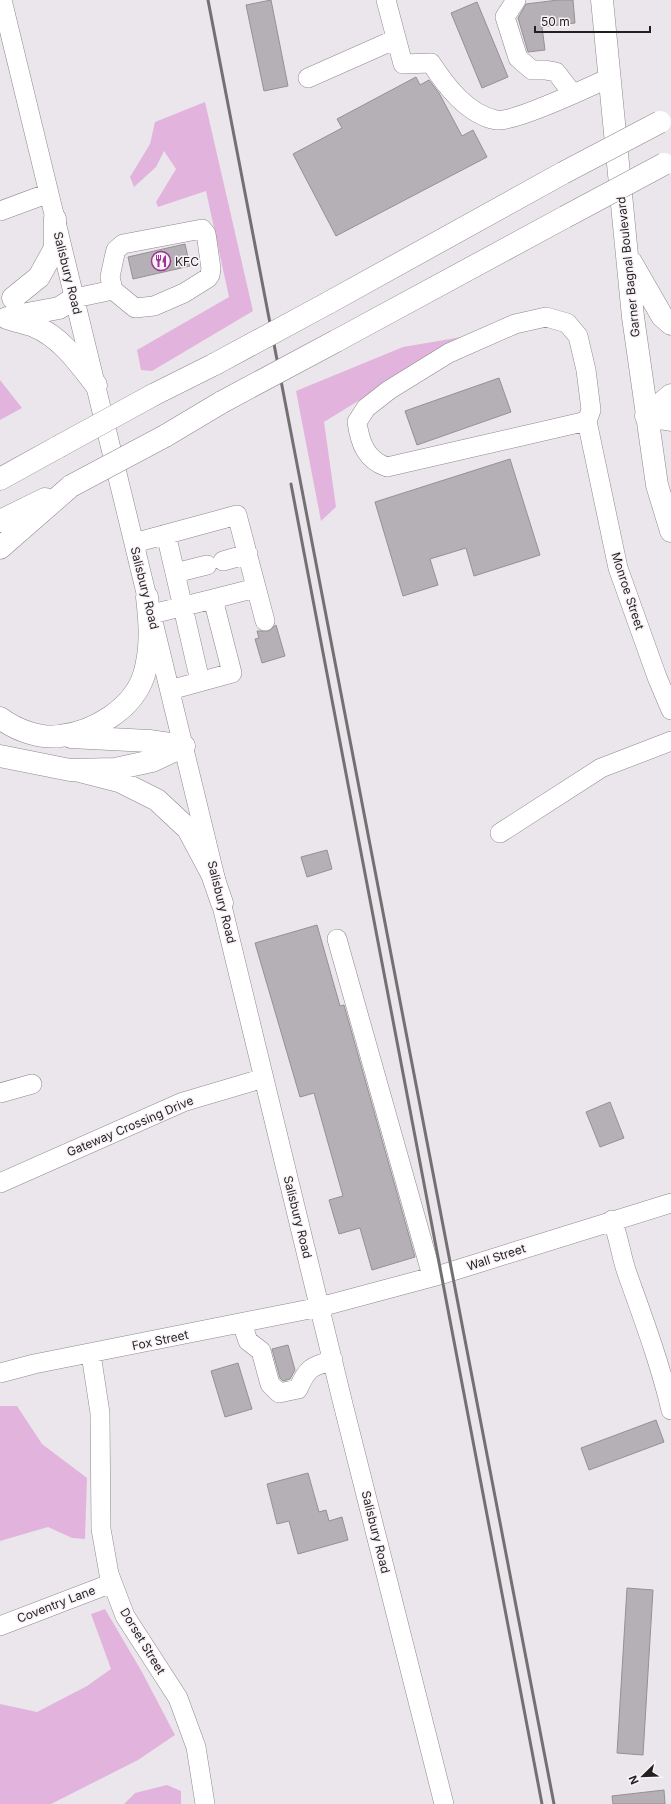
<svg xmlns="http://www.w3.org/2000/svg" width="671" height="1804" font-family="Inter,sans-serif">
	<rect width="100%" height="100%" fill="#ebe6eb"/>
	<path fill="#e2b4dd" d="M205 102 253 311 152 371 141 370 137 350 229 297 206 191 158 207 156 202 176 169 164 151 156 167 134 187 130 177 150 144 155 122Z
		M462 337 324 422 336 507 321 521 296 391 403 347Z
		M0 380 22 408 0 420Z
		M0 1406H17L42 1444 87 1478 85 1539 72 1538 48 1527 0 1541Z
		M105 1609 142 1672 175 1735 138 1760 51 1804H0V1704L37 1712 87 1686 111 1669 91 1614Z
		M167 1785 181 1791V1804H124L135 1793Z"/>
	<path fill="#b5b0b5" stroke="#959094" d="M271 0 288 86 264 91 246 5Z
		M558 0H573L575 23 542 27 545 50 528 52 518 18 526 4Z
		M477 2 508 77 482 88 451 13Z
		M416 77 420 85 429 80 439 93 462 136 473 130 487 157 336 236 293 154 342 128 337 119Z
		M185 244 190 266 133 279 128 257Z
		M499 378 511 412 417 445 405 411Z
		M510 459 540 555 474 576 466 548 430 559 438 585 403 596 375 502Z
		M276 625 285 656 262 663 255 639 259 638 257 631H268Z
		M327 850 332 869 307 877 301 857Z
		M317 925 340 1006 344 1005 415 1257 372 1270 360 1228 339 1234 329 1200 343 1196 314 1093 300 1097 255 943Z
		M610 1102 624 1138 600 1147 586 1112Z
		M288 1345 295 1370 290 1379 283 1381 280 1378 272 1349Z
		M238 1363 252 1409 225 1417 211 1371Z
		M656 1420 664 1442 589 1470 581 1448Z
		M308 1473 319 1512 326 1510 329 1521 342 1517 348 1540 298 1554 289 1521 277 1524 267 1484Z
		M627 1588 653 1590 643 1755 617 1753Z
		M664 1790 665 1804H613L612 1796Z"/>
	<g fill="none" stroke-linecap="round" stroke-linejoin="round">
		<g stroke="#8d888c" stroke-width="20">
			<path id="minor" d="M2 0 343 1404 444 1804
				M386 0 403 64 431 63C446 86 467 114 496 120 513 123 589 87 609 78
				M516 0 505 17 518 58 532 70H545L556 72 572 93
				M308 78 396 39
				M0 211 49 193
				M202 229 206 234 207 240 211 269 210 275 208 278 184 293 154 306 135 308 113 290 110 277 114 258 116 250 123 244Z
				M75 298 113 290
				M546 317 567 323 578 336 586 370 591 410 587 421 387 467C366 460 360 443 357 422L366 408 389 390 449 353 515 324Z
				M587 421 618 568 657 677 671 710
				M166 534 200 681
				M134 543 237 515 265 621
				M223 561 248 554
				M175 573 207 565
				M213 599 256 588
				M152 614 213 599 232 673 170 690
				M500 833 601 768 671 741
				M337 939 432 1276
				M0 1093 32 1084
				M0 1183 183 1102 264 1078
				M612 1220C619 1237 621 1256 627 1273 643 1318 660 1363 671 1410
				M242 1323 248 1341 261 1351 270 1384 279 1393 298 1389C308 1367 311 1367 333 1360
				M91 1354 100 1413 101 1529 109 1574 125 1616 178 1698 196 1747 205 1804
				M0 1373 34 1364 320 1307 443 1274 671 1203
				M0 1626 112 1583"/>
		</g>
		<g stroke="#8d888c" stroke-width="23">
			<path id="highway" d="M602 0 633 317 657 485 671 531
				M631 262 662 316 671 324
				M13 298 39 277 55 248V219
				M328 303 563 173
				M11 317 59 308 75 298
				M7 318C16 321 25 323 34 326 61 337 79 363 96 385
				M336 341 565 217
				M153 395 215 364
				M646 416 671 395
				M646 416 671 420
				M165 436 222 402
				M0 479 58 447
				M0 521 45 499
				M0 548 71 486
				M0 718C16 730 40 739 60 736 94 732 133 709 144 675 152 648 150 623 147 597
				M71 737 149 741 184 746
				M0 756 70 770 115 769 152 761 184 746
				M76 770 119 781 157 800 188 829 212 874 222 903"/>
		</g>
		<use href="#minor" stroke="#fff" stroke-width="19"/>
		<use href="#highway" stroke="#fff" stroke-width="22"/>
		<path stroke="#737072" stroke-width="3" d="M208 0 554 1804
			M291 484C374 924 462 1363 542 1804"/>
		<g stroke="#8d888c" stroke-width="23" stroke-linecap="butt">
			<path id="highway-bridge" d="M563 173 660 122
				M565 217 664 164
				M215 364 328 303
				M222 402 336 341
				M58 447 153 395
				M71 486 165 436"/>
		</g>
		<use href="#highway-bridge" stroke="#fff" stroke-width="22"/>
	</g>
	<defs>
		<g id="restaurant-ring" transform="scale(1)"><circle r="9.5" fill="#f9f3f8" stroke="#9c3497" stroke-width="1.5"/><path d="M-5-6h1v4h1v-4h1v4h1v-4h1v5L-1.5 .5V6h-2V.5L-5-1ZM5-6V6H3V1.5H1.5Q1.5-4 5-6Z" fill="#9c3497"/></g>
	</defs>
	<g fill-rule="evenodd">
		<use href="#restaurant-ring" x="161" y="261"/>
	</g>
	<g text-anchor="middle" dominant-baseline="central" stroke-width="3" stroke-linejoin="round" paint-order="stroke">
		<g font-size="12" fill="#211f20" stroke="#f9f3f8" text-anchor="start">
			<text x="175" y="261">KFC</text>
		</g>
		<g font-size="12" fill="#211f20" stroke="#f9f3f8">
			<text transform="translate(628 267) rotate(-96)">Garner Bagnal Boulevard</text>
			<text transform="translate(68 273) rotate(76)">Salisbury Road</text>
			<text transform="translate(145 588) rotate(76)">Salisbury Road</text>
			<text transform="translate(628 591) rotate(72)">Monroe Street</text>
			<text transform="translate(222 902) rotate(76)">Salisbury Road</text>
			<text transform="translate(130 1126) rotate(-23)">Gateway Crossing Drive</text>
			<text transform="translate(298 1217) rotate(76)">Salisbury Road</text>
			<text transform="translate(496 1257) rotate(-18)">Wall Street</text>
			<text transform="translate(160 1340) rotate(-12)">Fox Street</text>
			<text transform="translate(376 1532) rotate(76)">Salisbury Road</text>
			<text transform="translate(56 1604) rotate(-21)">Coventry Lane</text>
			<text transform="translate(143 1641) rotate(59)">Dorset Street</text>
		</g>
	</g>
	<g transform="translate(643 1776) rotate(247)" stroke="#f9f3f8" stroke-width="3" paint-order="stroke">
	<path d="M0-3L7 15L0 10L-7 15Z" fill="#211f20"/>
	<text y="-6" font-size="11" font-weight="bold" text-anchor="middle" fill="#211f20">N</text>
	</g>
	<path d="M535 26v6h115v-6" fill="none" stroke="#211f20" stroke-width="2"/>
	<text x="541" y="26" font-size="12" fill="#211f20" stroke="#f9f3f8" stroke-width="3" paint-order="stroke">50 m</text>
</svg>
